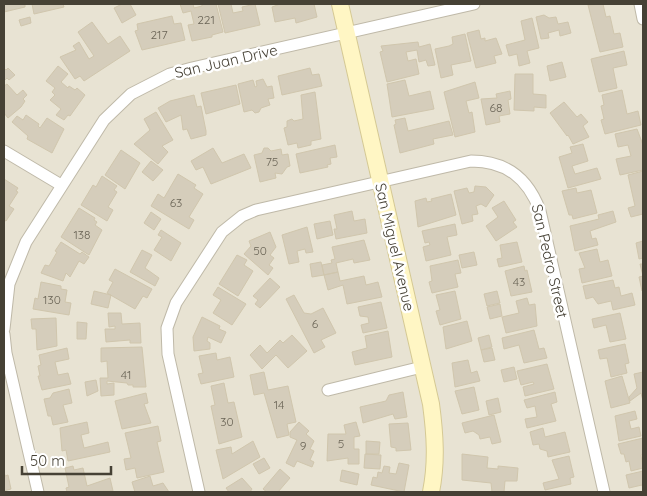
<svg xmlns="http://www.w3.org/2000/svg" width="647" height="496" font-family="Quicksand,sans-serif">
	<rect width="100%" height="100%" fill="#f3f0e6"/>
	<path fill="#e8e3d3" d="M4 4H643V492H4Z"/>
	<path fill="#d5cdbb" stroke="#d0c6ad" d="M4 4H25V7L4 12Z
		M32 4H63L64 7 34 14Z
		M122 4H130L136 15 122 23 114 8Z
		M180 4H193L194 8 202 6V4H216L223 32 212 35V37L192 41 188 25 194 24 191 11 183 13Z
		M218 4H231L233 13 243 11 242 7 255 4 260 25 225 33Z
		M280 4H314L317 17 296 23 295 18 275 22 272 7Z
		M603 4 606 17 610 16 614 34 620 33 623 47 600 52 588 5Z
		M544 15 549 18 556 17 558 24 568 22 571 33 560 36 559 30 548 33 549 38 541 39 536 17Z
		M172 16 174 24 181 23 185 40 142 50 135 31 138 30 137 24Z
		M30 17 31 23 21 26 19 20Z
		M532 18 539 48 527 51 530 63 519 66 517 54 509 56 506 45 525 40 521 21Z
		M92 22 108 44 120 36 130 51 84 81 80 76 75 79 60 57 76 50 73 46 79 42 89 59 94 56 78 32Z
		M479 30 481 39 485 38V41L496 38 502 54 494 56 496 63 476 68 467 33Z
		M465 34 471 61 451 65 453 75 441 78 435 49 449 46 453 44 452 37Z
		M418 42 419 47 430 44 435 65 428 66 426 60 419 62 417 50 406 52 408 61 416 59 419 74 387 82 380 52 383 51 381 46Z
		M624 51 627 65 613 68 617 88 599 92 591 59Z
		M562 62 566 77 550 81 547 66Z
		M58 66 68 74 61 82 68 88 69 86 75 90 77 88 85 95 70 116 68 115 64 120 56 115 61 109 50 100 55 95 52 92 55 88 46 81Z
		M4 68 6 70 8 68 15 75 9 80 7 78 4 81Z
		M310 68 312 75 319 74 322 86 282 95 278 76Z
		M515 74H533V94L546 95V108L534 107V111L514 110Z
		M263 79 267 87 272 86 274 98 268 99 270 105 261 108 259 112 255 113 252 110 244 112 238 84 253 80 255 87 257 86 256 81Z
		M405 80 409 96 430 91 434 109 392 117 387 84Z
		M475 82 479 98 466 101 469 113 472 112 475 132 455 137 444 92Z
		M7 84 17 95 23 90 27 95 23 99 25 101 21 107 8 118 4 113V86Z
		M236 85 240 104 206 114 201 93Z
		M622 90 627 114 638 111 641 125 605 134 601 120 604 119 601 106 604 105 602 95Z
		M510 91 511 99 508 100 510 114 499 116 500 122 486 125 481 99 497 98 496 94Z
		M315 92 321 139 311 141V145L298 148 297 143 288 145 284 128 287 127V121L292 119 294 121 303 119 301 95Z
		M194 95 197 107 201 106 206 131V135L191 139 187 129 183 130 181 115 166 122 158 108 170 101Z
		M564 102 577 117 581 114 588 122 583 126 589 137 573 144 568 135 567 136 550 113Z
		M156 112 173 140 162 146 168 152 158 164 134 144 150 130 144 119Z
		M26 115 39 124 38 126 40 128 47 118 64 129 52 153 27 139 28 136 12 122 17 116 23 120Z
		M405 118 408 131 449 121 453 135 433 139 434 144 400 153 394 125 396 124 395 120Z
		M637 129 643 145V170L620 175 616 159 631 156 628 145 618 147 615 134Z
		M583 144 588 161 572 166 575 174 597 168 601 179 568 188 559 157 572 153 570 147Z
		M335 145 337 157 330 158 331 164 327 165 328 167 300 173 296 154Z
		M213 148 222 163 244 154 251 168 211 184 203 167 196 170 191 161Z
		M264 148H268L271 151 281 149 282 155 288 154 290 166 287 167 282 174 275 173 276 178 260 182 254 155 262 153Z
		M121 150 140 163 125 189 105 175Z
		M151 161 163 170 153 181 142 172Z
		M643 171V214L631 217 628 208 635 206 628 175Z
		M178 174 196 185 194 188 203 194 189 217 194 220 189 229 151 206 158 194 164 198Z
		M102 176 117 186 114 190 117 192 108 207 113 210 107 221 81 205 93 185 96 187Z
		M4 179 18 188 16 191 18 192 9 206 14 209 6 221 4 220Z
		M475 186 486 187 494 195 486 207 481 204 476 206 478 214 472 215 473 221 462 224 454 191 467 188 469 193 474 192Z
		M576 188 577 193 591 190 597 213 573 219 572 215H569L562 191Z
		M451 194 456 215 418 227 415 201 426 198 427 202 432 201 431 199Z
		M504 201 516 220 513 222 517 227 496 241 486 226 498 217 492 208Z
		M79 208 95 218 94 220 97 222 95 225 102 230 89 255 61 237Z
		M352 211 354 221 365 219 367 233 336 239 334 229H337L334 215Z
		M613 211 616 222 590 231 592 239 596 238 598 245 575 251 570 226 599 219 598 215Z
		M151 212 161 219 154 230 144 223Z
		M330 221 333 235 317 239 314 224Z
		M455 224 457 235 447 237 451 255 426 261 423 247 430 245 429 242 425 243 422 231Z
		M307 227 313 252 306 253 305 249 297 251 299 262 289 264 282 235Z
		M161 230 181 243 171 261 154 250 162 237 158 235Z
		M270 232 276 247 270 255 274 258 269 265 273 268 268 275 244 254 251 246 249 241Z
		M364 240 370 260 354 263 353 259 336 263 338 272 324 275 322 265 332 263 331 260 335 259 332 247Z
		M643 241V258L639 259 636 243Z
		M61 242 80 254 82 252 89 257 84 264 79 261 70 277 66 273 63 281 41 273 45 265 49 266 57 252 55 251Z
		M517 242 522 262 499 267 497 259 502 258 500 245Z
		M597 249 600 262 608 260 612 276 582 283 579 269 585 268 579 253Z
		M142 250 152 255 145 268 159 278 155 286 130 272Z
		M474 252 477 265 462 268 459 255Z
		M237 255 247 260 244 265 253 271 238 296 219 284Z
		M458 260 461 273 455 274 458 287 432 293 429 282 432 281 430 266Z
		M321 262 324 275 312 277 310 264Z
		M640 264H643V291H642L639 277 643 276Z
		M524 266 525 271 527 270 532 292 511 296 505 271Z
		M115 269 152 289 147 298 143 296 135 309 107 293 113 282 109 280Z
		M338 272 340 281 364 276 366 285 378 282 382 297 347 304 343 285 328 290 324 275Z
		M270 278 280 287 260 308 255 304 258 300 253 296Z
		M613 280 615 288 619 287 621 296 632 293 635 305 613 310 611 301 598 304 593 297 586 299 583 286Z
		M41 282 61 286V289L67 290 65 302 71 303 69 315 33 309 35 298 38 299Z
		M218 287 246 304 232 325 213 313 221 300 213 295Z
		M94 291 111 295 108 308 91 304Z
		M455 291 461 319 440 325 436 311 440 310 436 295Z
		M497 291 500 303 487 306 484 294Z
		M294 295 304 313 311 314 323 308 336 333 321 340 325 347 314 353 286 299Z
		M527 298 529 305 535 304 537 326 506 333 502 317 519 313 516 301Z
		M381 302 387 328 363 333 361 325 369 323 368 317 360 316 358 307Z
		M500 304 502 316 490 319 487 307Z
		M108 313H121L122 324 140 323 141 343H130V340L106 342 105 329H115V326L109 327Z
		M620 313 626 339 610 342 606 325 594 328 592 319Z
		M202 317 220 326 219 329 226 332 221 343 208 337 207 341 210 343V349L194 351 193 337Z
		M56 318 57 346 37 350 36 329H32L31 319Z
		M467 321 472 341 446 349 443 327Z
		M77 322 87 323 86 339H77Z
		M534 330 539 349 544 348 547 358 524 363 519 345 504 349 502 338Z
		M388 331 392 357 355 365 352 352 367 348 365 336Z
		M292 335 307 351 288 368 276 355 262 369 250 355 260 345 267 353 280 340 283 343Z
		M489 335 492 347 481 350 478 338Z
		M625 344 629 363 625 364 627 373 611 377 607 358 600 359 598 350Z
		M142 347 146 387H133V385H128L127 383 107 381V384L114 383V395L101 396 100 378H108L107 361 101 362V348Z
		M67 348 69 359 55 362 58 375 68 373 71 384 42 390 38 376H40L38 366 41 365 39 355Z
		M492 348 495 360 484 362 481 350Z
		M216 353 217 360 230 357 234 377 201 384 198 374 203 373 199 356Z
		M468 360 471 373 477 371 480 381 455 387 452 363Z
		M547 364 554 389 525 396 523 387 534 384 533 382 521 385 517 371Z
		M514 367 517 379 504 382 501 370Z
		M264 372 268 390 288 386 296 422 287 424 289 435 277 438 264 393 254 395 250 375Z
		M643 372V401L641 393 630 401 629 397 637 388 634 374Z
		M622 376 630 403 611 408 605 381Z
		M96 380 98 391 87 396 85 382Z
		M224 383 228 403 234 402 242 437 219 444 211 406 215 405 211 386Z
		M474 387 479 410 462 414 455 391Z
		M69 389 72 403 63 405 68 422 53 425 51 416H48L44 399 50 398 53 393Z
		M403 392 407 417 395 419 393 414 363 423 360 407 386 401 389 395Z
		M555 392 557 402 551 404 556 421 527 428 525 419 537 417 535 406 527 408 524 400Z
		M146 393 148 403 144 404 151 423 122 429 115 401Z
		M498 398 501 412 489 415 486 401Z
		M635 411 637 419 629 421 631 429 639 427 641 436 619 441 615 416Z
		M494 415 501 442 492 444 490 437 480 439 479 435 473 431 465 433 462 423Z
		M87 422 89 433 81 435 84 448 108 442 110 452 68 461 66 450 62 451 60 428Z
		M299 422 309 431 306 434 314 441 310 449 314 451 310 460 314 462 312 467 297 461 294 467 286 463 297 440 290 437V432Z
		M356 422 360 436 354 437V449H359V464H348V458L327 461 328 434H346L344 425Z
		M408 423 411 450 396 451V448L391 447 389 424Z
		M158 426 161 441 157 442 164 472 137 478 135 468 126 470 124 459 131 458 125 433Z
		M543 428 545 437 565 432 570 452 548 457 547 451 540 449 539 444 533 445 530 432Z
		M643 438V454L641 455 643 468 631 471 629 461 626 462 624 454H621L618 444Z
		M253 441 260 457 223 479 216 450 231 447 232 454Z
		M366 441 380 442 379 454H366Z
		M365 454 381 455 380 469 364 468Z
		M462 454 488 457 487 468 498 469V466L518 468 517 481H505L504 492H492L491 483 462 480Z
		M569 456 574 477 570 478 571 484 545 490 543 483 559 479 552 460Z
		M264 458 270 468 259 474 253 464Z
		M399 463 409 465 404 492 371 485 373 477 377 478 378 472 382 473 384 466 390 467 389 473 396 474Z
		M73 466 74 470 83 468 87 486 110 478 113 491 67 492 66 488 69 487 65 468Z
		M280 469 290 478 278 492H267L263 489Z
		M342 470 359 474 357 485 340 481Z
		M4 471 5 476 8 475 11 489 4 491Z
		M643 471V489L642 485 629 488 626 475Z
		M150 476 153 486 163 483 169 492H135L132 482Z
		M242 478 252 489 250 492H229L226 488Z"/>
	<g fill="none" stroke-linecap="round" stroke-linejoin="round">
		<g stroke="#bfb9a8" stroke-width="13">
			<path id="street" d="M640 4 643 19
				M4 151 61 185
				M4 329 9 284 26 242 104 120 131 94 170 74 192 68 474 4
				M4 334 6 353 38 492
				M328 390 422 367
				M199 492 168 354 167 328 176 303 222 232 242 216 256 210 471 161C506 161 528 178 540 211L604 492"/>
		</g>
		<g stroke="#d5c994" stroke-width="18">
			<path id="secondary" d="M340 4 431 404C435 434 437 462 431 492"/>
		</g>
		<use href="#street" stroke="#fff" stroke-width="11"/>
		<use href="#secondary" stroke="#fff6c4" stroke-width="16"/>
	</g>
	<g text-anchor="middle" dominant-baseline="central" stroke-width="5" stroke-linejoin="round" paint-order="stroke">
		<g font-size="12" fill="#6a6456">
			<text x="206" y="19">221</text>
			<text x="159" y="34">217</text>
			<text x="496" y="107">68</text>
			<text x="272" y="161">75</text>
			<text x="176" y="202">63</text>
			<text x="82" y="234">138</text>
			<text x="260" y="250">50</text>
			<text x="519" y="281">43</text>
			<text x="52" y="299">130</text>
			<text x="315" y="323">6</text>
			<text x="126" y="374">41</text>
			<text x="279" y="404">14</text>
			<text x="227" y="421">30</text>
			<text x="341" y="443">5</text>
			<text x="303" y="445">9</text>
		</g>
		<g font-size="15" fill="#464135" stroke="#fff">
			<text transform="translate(226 61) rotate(-13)">San Juan Drive</text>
			<text transform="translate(395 247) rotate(77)">San Miguel Avenue</text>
			<text transform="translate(550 261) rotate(77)">San Pedro Street</text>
		</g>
	</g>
	<rect width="647" height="496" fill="none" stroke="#464135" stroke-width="10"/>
	<path d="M22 466v8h89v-8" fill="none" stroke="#464135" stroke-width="2.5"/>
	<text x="30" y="466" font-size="15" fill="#464135" stroke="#ffffff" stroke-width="4" paint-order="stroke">50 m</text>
</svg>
